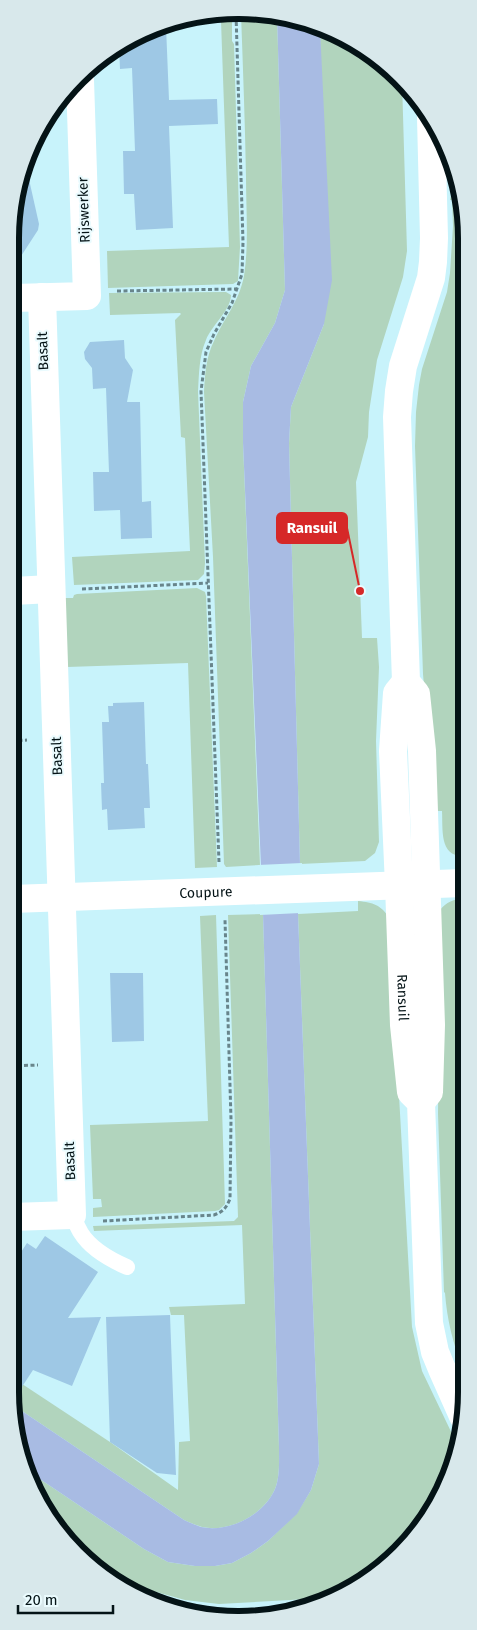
<svg xmlns="http://www.w3.org/2000/svg" width="477" height="1630" font-family="'Fira Sans',sans-serif">
	<rect width="100%" height="100%" fill="#c8f3fb"/>
	<path fill="#b1d4bd" d="M225 14H232V41L234 44 240 247 238 281 233 284 108 288 107 251 229 247 221 21 225 20Z
		M241 14H277L285 290 275 323 251 366 243 402V443L260 865 226 867 224 864 213 557 204 392C205 374 206 357 214 341 224 318 239 302 244 276 249 244 246 210 246 177 245 123 243 69 241 14Z
		M320 28 352 40 402 81 407 251 403 277 377 360 369 412 368 437 356 482 362 638H377L379 667 376 741 379 842 375 853 365 861 300 864 289 443 291 407 324 324Z
		M455 177 465 209 464 856C439 857 443 829 442 811H432L429 745 423 674 415 446 416 412 419 385 422 369 447 292 450 273 453 226 452 200H450Z
		M109 293 226 292 231 295C231 310 211 326 206 340 199 356 199 374 198 391L205 563 204 574 198 580 74 585 72 557 190 551 185 438 181 437 175 320 181 314 180 313 110 315Z
		M197 588 205 592 206 596 217 867 195 868 188 663 67 667 64 598H73L74 595 77 594Z
		M464 898 463 1369C453 1344 447 1320 445 1293L444 1292 438 1114 440 910C446 902 454 899 464 898Z
		M358 901C374 903 379 904 389 917L412 1327 422 1371 455 1440 457 1450 436 1506 377 1573 326 1598 219 1604 185 1600 149 1590 134 1584 64 1537 27 1479 25 1469 144 1549 168 1562 195 1566H215L232 1563 251 1553 268 1541 297 1513 311 1490 319 1464 298 914 358 911Z
		M263 914 279 1447C279 1460 280 1477 275 1489 264 1515 229 1533 202 1527 195 1525 189 1522 184 1520L13 1405 10 1391V1376L110 1442 178 1490 179 1442 190 1441 184 1315H171L169 1307 245 1304 242 1225 94 1231 93 1226 234 1221 238 1217 228 915Z
		M216 915 225 1204 219 1210 215 1211 93 1217V1208L102 1207 101 1199H93L90 1125 208 1121 200 916Z"/>
	<path fill="#a8bbe3" d="M277 14H283L320 28 332 280 324 324 291 407 289 443 300 864 298 914 319 1464 311 1490 297 1514 268 1541 251 1553 232 1563 215 1566H195L168 1562 144 1549 25 1469 13 1405 184 1520C189 1522 195 1525 201 1527 229 1533 264 1515 275 1489 280 1477 279 1460 279 1447L263 914 243 443V402L251 366 275 323 285 290Z"/>
	<path fill="#c8f3fb" d="M302 863 300 913 260 915 258 865Z"/>
	<path fill="#9ec8e5" d="M166 26 169 100 217 99 218 124 169 126 173 228 136 230 134 194H124L123 151H135L132 68 120 69 119 45Z
		M26 166 39 224 38 230 14 267V194Z
		M124 340 125 358 133 370 127 402H140L142 502 151 501 152 538 121 539 120 510 94 511 93 472H109L106 388 93 389 92 368 85 359 84 352 90 342Z
		M144 702 146 764H148L150 808H144L145 828 108 830 107 809 102 810 101 783H104L102 722H109L108 706H113V703Z
		M110 973H143L144 1041 112 1042Z
		M45 1236 98 1272 68 1318 101 1317 72 1386 33 1370 12 1402 10 1392V1269L27 1243 36 1249Z
		M170 1315 176 1475 157 1473 110 1442 106 1317Z"/>
	<g fill="none" stroke-linecap="round" stroke-linejoin="round">
		<path stroke="#68858b" stroke-width="3" stroke-dasharray="4 2.5" stroke-linecap="butt" d="M117 291 236 289
			M82 589 208 583
			M12 741 27 740
			M219 862 201 391 206 352 214 334 232 303 242 274 243 242 236 14
			M11 1066 38 1065
			M103 1221 214 1215C223 1212 226 1208 230 1199L231 1119 225 920
			M129 1590 155 1601
			M163 1603 203 1611 220 1612 308 1607"/>
		<path stroke="#fff" stroke-width="16" d="M72 1215C75 1221 78 1228 81 1233 91 1249 111 1260 127 1267"/>
		<g stroke="#fff" stroke-width="28">
			<path d="M14 298 87 296 80 80"/>
			<path d="M13 591 51 589"/>
			<path id="s1" d="M12 899 464 883"/>
			<path d="M11 1217 72 1215 42 297"/>
		</g>
		<g stroke="#fff" stroke-width="28">
			<path id="s2" d="M406 682 397 693 393 751 399 885 404 1025 411 1092 421 1102 429 1323 435 1352 442 1369 463 1416"/>
			<path d="M421 1102 429 1092 431 1025 422 751 416 694 406 682 397 417 399 391 403 366 431 278 433 262 434 238 431 118"/>
		</g>
	</g>
	<g text-anchor="middle" dominant-baseline="central" stroke-width="4" stroke-linejoin="round" paint-order="stroke">
		<g font-size="14" fill="#041316" stroke="#eafbfe">
			<text transform="translate(84 210) rotate(-92)">Rijswerker</text>
			<text transform="translate(43 351) rotate(-92)">Basalt</text>
			<text transform="translate(57 756) rotate(-92)">Basalt</text>
			<text stroke="none"><textPath href="#s1" startOffset="194">Coupure</textPath></text>
			<text stroke="none"><textPath href="#s2" startOffset="319">Ransuil</textPath></text>
			<text transform="translate(70 1161) rotate(-92)">Basalt</text>
		</g>
	</g>
	<path d="M0 0H477V1630H0ZM238 19H239A219 219 0 0 1 458 238V1392A219 219 0 0 1 239 1611H238A219 219 0 0 1 19 1392V238A219 219 0 0 1 238 19Z" fill="#d8e8eb" fill-rule="evenodd"/>
	<path fill="none" stroke="#041316" stroke-width="6" d="M238 19H239A219 219 0 0 1 458 238V1392A219 219 0 0 1 239 1611H238A219 219 0 0 1 19 1392V238A219 219 0 0 1 238 19Z"/>
	<path fill="none" stroke="#d62828" stroke-width="2" d="M360 591L347 528"/>
	<circle fill="#d62828" stroke="#eafbfe" stroke-width="2" cx="360" cy="591" r="5"/>
	<rect fill="#d62828" stroke="#d62828" stroke-width="2" x="277" y="513" width="70" height="30" rx="5"/>
	<g font-size="15" text-anchor="middle" font-weight="bold" fill="#fff">
		<text x="312" y="533">Ransuil</text>
	</g>
	<path d="M18 1605v8h95v-8" fill="none" stroke="#041316" stroke-width="2.5"/>
	<text x="25" y="1605" font-size="15" fill="#041316" stroke="#eafbfe" stroke-width="4" paint-order="stroke">20 m</text>
</svg>
